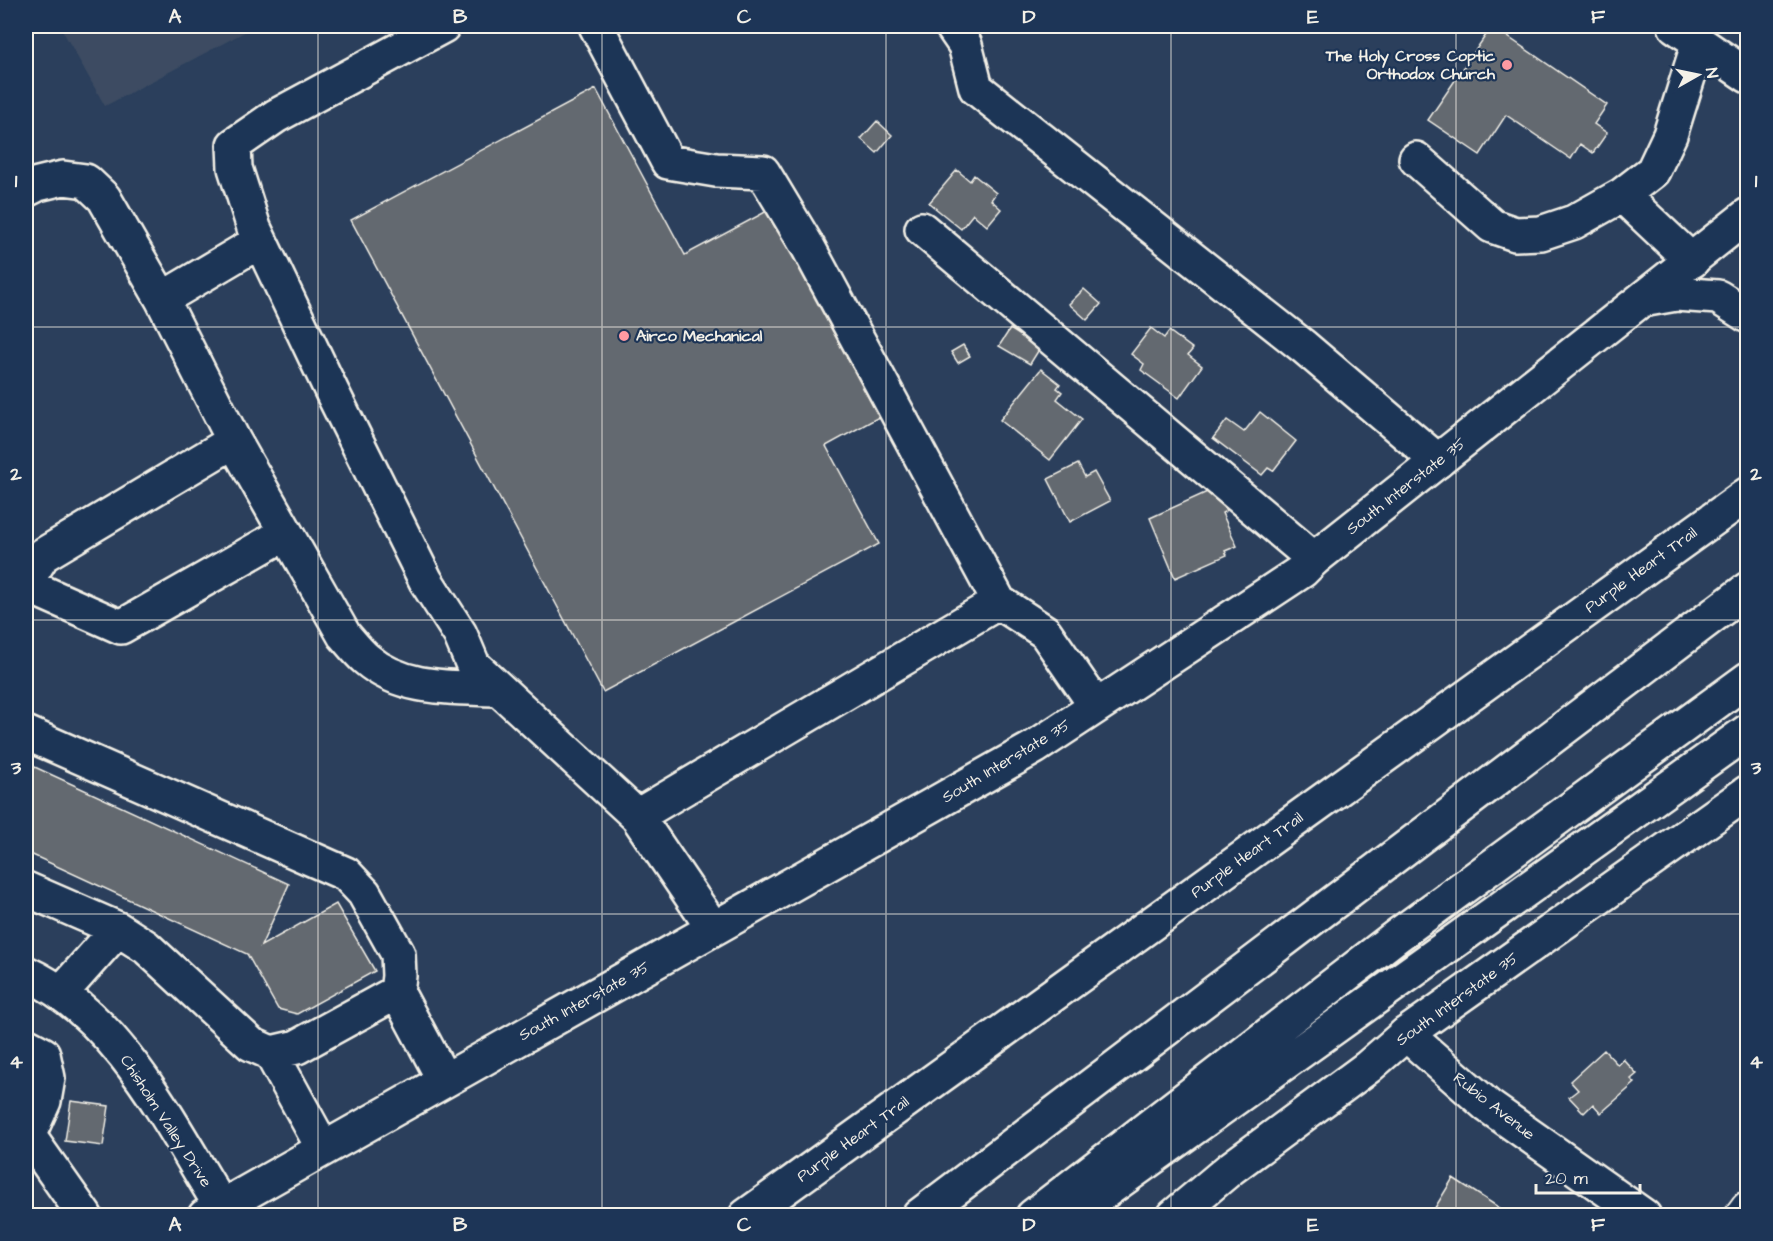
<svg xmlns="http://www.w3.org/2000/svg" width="1773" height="1241" font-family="'Architects Daughter',sans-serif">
	<rect width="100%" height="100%" fill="#2b3f5c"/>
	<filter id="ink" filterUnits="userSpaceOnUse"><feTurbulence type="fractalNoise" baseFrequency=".0167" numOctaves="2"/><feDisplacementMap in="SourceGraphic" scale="12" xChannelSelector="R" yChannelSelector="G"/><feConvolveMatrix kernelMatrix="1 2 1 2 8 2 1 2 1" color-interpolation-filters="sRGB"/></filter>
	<g filter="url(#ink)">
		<path fill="#3c4c62" d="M60 26H256L105 106Z"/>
		<path fill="#64696f" stroke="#f4f1e8" stroke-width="1.5" d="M1492 26 1607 105 1594 124 1607 133 1593 153 1580 144 1571 159 1506 115 1480 155 1428 120Z
			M596 89 685 255 769 210 879 417 826 446 879 544 603 692 351 220Z
			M877 121 892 135 877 153 861 139Z
			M957 170 970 181 974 175 996 193 991 200 1001 209 987 226 973 214 961 229 929 203Z
			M1084 289 1101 304 1087 320 1069 304Z
			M1151 328 1164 338 1169 331 1193 349 1188 355 1202 366 1179 398 1141 370 1144 364 1131 354Z
			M1010 329 1040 348 1030 364 999 346Z
			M963 345 970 356 958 363 951 352Z
			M1041 369 1060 384 1057 388 1062 392 1057 399 1082 419 1050 460 1000 420Z
			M1260 412 1296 441 1273 471 1268 468 1262 475 1213 438 1227 420 1244 432Z
			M1078 464 1085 477 1094 472 1110 501 1070 522 1048 479Z
			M1216 488 1226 511 1222 513 1237 546 1225 551 1227 555 1175 578 1150 518Z
			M26 763 289 884 261 946 336 904 375 971 297 1014 278 1009 247 954 26 852Z
			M1604 1050 1618 1065 1623 1059 1637 1074 1631 1079 1635 1083 1601 1113 1593 1104 1584 1113 1569 1097 1578 1090 1570 1081Z
			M71 1101 109 1106 103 1146 65 1141Z
			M1453 1178 1509 1214 1508 1216H1430Z"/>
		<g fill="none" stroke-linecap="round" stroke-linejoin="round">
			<g stroke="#f4f1e8" stroke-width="38">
				<path id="minor" d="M443 26 276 116 234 145 235 168 254 228 332 392 426 581 460 634 473 665 637 816 713 928
					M596 26 668 162 716 170 763 172 808 247 999 602 1045 632 1096 706
					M952 26 965 45 976 88 1304 347 1438 461
					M1675 26 1748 76
					M1416 159 1492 226 1515 234 1541 233 1574 222 1622 195 1653 171 1670 135 1699 42
					M26 190 38 184 63 178 86 181 104 198 162 299 260 241
					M1622 195 1692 261
					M922 229 1314 559
					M162 299 234 441
					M26 582 43 555 234 441 344 635C351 643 358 652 366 659 403 691 453 687 499 689
					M26 585 121 627 286 533
					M26 733 346 874 364 893 398 954 399 976 397 992 297 1047 271 1053 251 1044 146 947 118 929 26 889
					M637 816 999 602
					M26 973C119 1016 169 1122 221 1206
					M397 992 444 1080
					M61 993 118 929
					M1406 1034 1488 1106 1644 1216
					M26 1045 43 1054 48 1078 44 1101 26 1141
					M271 1053 323 1148
					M28 1135 85 1216
					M1742 1216 1748 1208"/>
			</g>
			<g stroke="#f4f1e8" stroke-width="38">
				<path id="major" d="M1642 300 1676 294 1718 297 1748 316
					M205 1216 1035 747 1302 571 1314 559 1748 215
					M1174 1216 1230 1169 1368 1067 1406 1034 1748 792"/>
			</g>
			<g stroke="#f4f1e8" stroke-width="38">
				<path id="highway" d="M746 1216 1748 494
					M919 1216 1748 589
					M1033 1216 1398 935 1748 679
					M1071 1216 1748 731"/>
			</g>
			<use href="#minor" stroke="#1d3557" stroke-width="33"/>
			<use href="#major" stroke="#1d3557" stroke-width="33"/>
			<use href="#highway" stroke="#1d3557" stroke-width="33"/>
		</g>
	</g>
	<path fill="none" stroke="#f4f1e8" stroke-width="1.5" stroke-opacity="0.55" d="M318 26V1216M602 26V1216M886 26V1216M1171 26V1216M1456 26V1216M26 327H1748M26 620H1748M26 914H1748"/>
	<g fill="#ff9aa2" stroke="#1d3557" stroke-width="2">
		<circle cx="1507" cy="65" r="6"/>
		<circle cx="624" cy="336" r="6"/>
	</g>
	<g text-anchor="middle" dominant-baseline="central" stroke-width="4.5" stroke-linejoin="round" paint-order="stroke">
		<g font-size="16" font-weight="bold" fill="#f4f1e8" stroke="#1d3557" text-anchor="end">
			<text x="1495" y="56">The Holy Cross Coptic<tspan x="1495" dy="18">Orthodox Church</tspan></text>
			<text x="636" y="336" text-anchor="start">Airco Mechanical</text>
		</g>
		<g font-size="16" fill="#f4f1e8" stroke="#1d3557">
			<text transform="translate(1406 486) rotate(-38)">South Interstate 35</text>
			<text transform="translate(1641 570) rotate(-36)">Purple Heart Trail</text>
			<text transform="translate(1006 761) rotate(-31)">South Interstate 35</text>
			<text transform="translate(1247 855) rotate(-36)">Purple Heart Trail</text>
			<text transform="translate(1457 999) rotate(-36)">South Interstate 35</text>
			<text transform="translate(584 1001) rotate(-29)">South Interstate 35</text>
			<text transform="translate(1494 1106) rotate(38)">Rubio Avenue</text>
			<text transform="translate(166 1121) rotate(57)">Chisholm Valley Drive</text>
			<text transform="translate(853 1139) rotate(-36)">Purple Heart Trail</text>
		</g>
	</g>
	<rect width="1773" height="1241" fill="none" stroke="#1d3557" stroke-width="66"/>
	<g transform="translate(1698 75) rotate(81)" stroke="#1d3557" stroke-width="4.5" paint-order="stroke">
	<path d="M0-4.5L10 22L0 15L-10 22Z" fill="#f4f1e8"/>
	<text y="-9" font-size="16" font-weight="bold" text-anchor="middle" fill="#f4f1e8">N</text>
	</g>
	<path d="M1536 1184v9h104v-9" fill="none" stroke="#f4f1e8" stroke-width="3"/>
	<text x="1545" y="1184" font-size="18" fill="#f4f1e8" stroke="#1d3557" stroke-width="4.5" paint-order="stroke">20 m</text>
	<rect x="33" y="33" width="1707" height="1175" fill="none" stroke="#f4f1e8" stroke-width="2"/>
	<g font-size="20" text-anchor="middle" font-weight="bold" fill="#f4f1e8">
		<text x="175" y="23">A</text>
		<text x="460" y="23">B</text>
		<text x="744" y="23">C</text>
		<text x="1029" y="23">D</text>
		<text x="1313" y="23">E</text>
		<text x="1598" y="23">F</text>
		<text x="16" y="187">1</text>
		<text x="1756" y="187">1</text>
		<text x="16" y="480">2</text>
		<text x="1756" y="480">2</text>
		<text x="16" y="774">3</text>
		<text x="1756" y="774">3</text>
		<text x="16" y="1068">4</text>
		<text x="1756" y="1068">4</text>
		<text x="175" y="1231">A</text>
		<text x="460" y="1231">B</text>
		<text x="744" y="1231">C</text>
		<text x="1029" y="1231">D</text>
		<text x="1313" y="1231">E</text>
		<text x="1598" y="1231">F</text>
	</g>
</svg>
